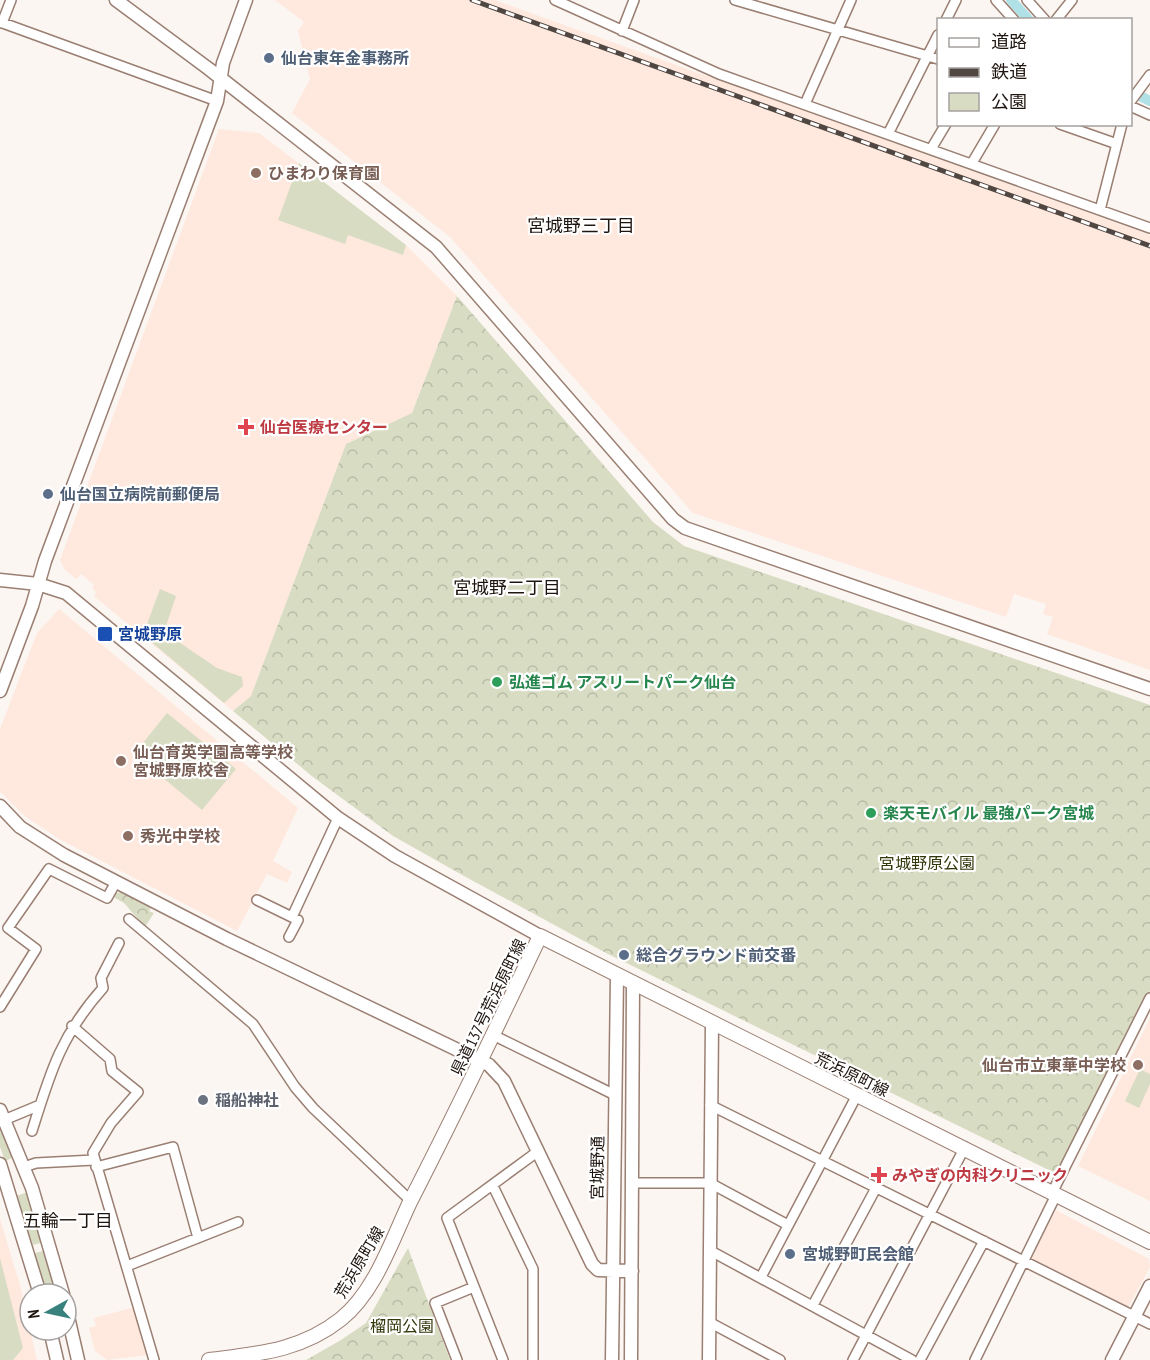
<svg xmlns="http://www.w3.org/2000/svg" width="1150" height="1360" font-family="'PT Sans Narrow','Noto Sans JP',sans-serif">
	<defs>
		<pattern id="forest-crowns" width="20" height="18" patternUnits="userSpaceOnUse" patternTransform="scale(1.5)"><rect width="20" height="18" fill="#d8dcc3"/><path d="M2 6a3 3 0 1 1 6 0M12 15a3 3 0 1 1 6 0" fill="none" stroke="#b9bca6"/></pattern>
	</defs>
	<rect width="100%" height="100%" fill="#fcf6f3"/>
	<path fill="#ffe8dd" d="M275 0H495L1150 235V670L1047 634 1053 617 1043 614 1046 604 1014 594 1006 617 693 513 450 237 292 113 310 79 298 31 304 22Z
		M219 129 259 133 406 245 457 296 412 413 346 444 251 696 233 711 94 596 96 592 92 588 94 585 81 574 76 579 65 570 60 560Z
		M59 609 298 808 273 861 292 872 287 883 267 874 237 931 59 839 26 817 0 792V729L37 633Z
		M1150 1018V1201L1078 1166Z
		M1056 1210 1149 1259 1150 1267 1127 1309 1031 1259Z
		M0 1219 20 1285 37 1360H0Z
		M135 1307 149 1355 107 1360 95 1351 89 1328 96 1326 94 1318Z"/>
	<path fill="#d8dcc3" d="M299 163 406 245 403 255 348 235 345 244 278 220Z
		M160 589 176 596 164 632 217 668 242 677 243 686 224 703 143 635Z
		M167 713 236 769 202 810 134 754Z
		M1140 1069 1150 1074V1084L1139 1108 1125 1101Z
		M0 1126 12 1158 5 1161 0 1147Z
		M28 1192 44 1242 33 1245 16 1196Z
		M47 1250 56 1294H46L35 1253Z
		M0 1258 23 1348 13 1360H0Z"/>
	<path fill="url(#forest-crowns)" d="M457 296 653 522 684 546 1150 705V991L1057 1174 606 953 464 876 393 836 313 777 233 711 251 696 346 444 412 413Z
		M121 892 151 908 149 911 154 913 145 927 124 903 115 898 114 894Z
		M408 1248 450 1360H306L341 1340 366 1323Z"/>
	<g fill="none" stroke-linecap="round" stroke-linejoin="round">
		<path stroke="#afe1e7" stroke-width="10" d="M1011 0 1029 20
			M1142 97 1150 101"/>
		<g stroke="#9a7f72" stroke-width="12">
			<path id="minor" d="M555 0 719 74 1150 228
				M735 0 938 59
				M996 0 1014 20
				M1027 0 1045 20
				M946 20 956 0
				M1056 20 1072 0
				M0 22 217 101
				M2 23 11 0
				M622 31 634 0
				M1130 102 1150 75
				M805 104 851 0
				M1130 106 1150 115
				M1060 124 1117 144
				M888 134 938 35
				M931 149 946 124
				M972 163 995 124
				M1100 210 1122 124
				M257 900 298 920 289 937
				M292 917 338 818
				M129 919 253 1024 295 1087 313 1108 411 1201
				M0 1007 36 949 8 928 49 869 107 898 116 882
				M72 1026 110 1059 112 1071 138 1092 111 1123 93 1153 154 1360
				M493 1035 615 1095
				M710 1105 1150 1324
				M4 1120 40 1105
				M32 1131C50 1073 61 1035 103 988L101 978 119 943
				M24 1167 36 1163 94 1160
				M96 1167 173 1147 198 1238
				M633 1183H710L788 1225
				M493 1186 533 1269V1360
				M1053 1191 1150 998
				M709 1250 912 1360
				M127 1266 238 1222
				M761 1277 857 1095
				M813 1305 876 1188
				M709 1322 780 1360
				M457 1360 435 1303 474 1287
				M503 1360 447 1218 537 1152
				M853 1360 965 1147
				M920 1360 984 1241
				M975 1360 1057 1193"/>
		</g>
		<g stroke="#9a7f72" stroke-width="15">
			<path id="tertiary" d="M116 0 209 69 436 247 673 519 685 528 1150 689
				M0 580 38 584 66 593 338 818 395 856 540 936
				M0 691 32 606 45 561 217 101 223 63 246 0
				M0 806 20 827 64 855 227 939 489 1065 504 1081 592 1264 598 1270 632 1271
				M0 1110 32 1188 63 1294
				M0 1164 40 1294
				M66 1308 78 1360
				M50 1330 57 1360
				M612 1360 617 976
				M631 1360 633 983
				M709 1360 712 1023
				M1112 1360 1150 1286"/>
		</g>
		<g stroke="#9a7f72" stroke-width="16">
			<path id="secondary" d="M209 1360C257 1354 301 1351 341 1319 375 1292 392 1240 410 1202 455 1114 498 1025 540 936L1150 1242"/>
		</g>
		<use href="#minor" stroke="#fff" stroke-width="9"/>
		<use href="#tertiary" stroke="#fff" stroke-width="12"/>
		<use href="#secondary" stroke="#fff" stroke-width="14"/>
		<g stroke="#504742" stroke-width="5">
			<path id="rail" d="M472 0 1150 246"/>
		</g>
		<use href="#rail" stroke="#fff" stroke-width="3" stroke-dasharray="9" stroke-linecap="butt"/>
	</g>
	<g fill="#5c6f8a" stroke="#fff" stroke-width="2">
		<circle cx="269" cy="58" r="6"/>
		<circle cx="48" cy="494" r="6"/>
		<circle cx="624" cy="955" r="6"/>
		<circle cx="790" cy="1254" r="6"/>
	</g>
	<g fill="#8d6e63" stroke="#fff" stroke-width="2">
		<circle cx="256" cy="173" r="6"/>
		<circle cx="121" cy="761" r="6"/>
		<circle cx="128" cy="836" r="6"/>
		<circle cx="1138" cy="1065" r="6"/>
	</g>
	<g fill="#e0444e" stroke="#fff" stroke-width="2">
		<path d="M243 418h6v6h6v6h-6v6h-6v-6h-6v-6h6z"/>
		<path d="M876 1166h6v6h6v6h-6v6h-6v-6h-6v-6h6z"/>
	</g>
	<rect fill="#1a4fb4" stroke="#fff" stroke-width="2" x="97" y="626" width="16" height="16" rx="3"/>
	<g fill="#2e9e5b" stroke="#fff" stroke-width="2">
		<circle cx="497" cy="682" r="6"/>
		<circle cx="871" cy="813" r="6"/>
	</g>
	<circle fill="#6b7280" stroke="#fff" stroke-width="2" cx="203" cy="1100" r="6"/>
	<g text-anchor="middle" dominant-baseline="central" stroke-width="4.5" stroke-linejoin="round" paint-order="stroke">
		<g font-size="16" font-weight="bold" fill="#4e5e75" stroke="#fff" text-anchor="start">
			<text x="281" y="58">仙台東年金事務所</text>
			<text x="60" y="494">仙台国立病院前郵便局</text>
			<text x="636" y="955">総合グラウンド前交番</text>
			<text x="802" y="1254">宮城野町民会館</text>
		</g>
		<g font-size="16" font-weight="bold" fill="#785e54" stroke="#fff" text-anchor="start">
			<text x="268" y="173">ひまわり保育園</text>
			<text x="133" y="752">仙台育英学園高等学校<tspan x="133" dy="18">宮城野原校舎</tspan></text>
			<text x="140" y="836">秀光中学校</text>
			<text x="1126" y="1065" text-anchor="end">仙台市立東華中学校</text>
		</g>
		<g font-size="16" font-weight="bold" fill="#be3a42" stroke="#fff" text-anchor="start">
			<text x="260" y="427">仙台医療センター</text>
			<text x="892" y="1175">みやぎの内科クリニック</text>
		</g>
		<g font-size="16" font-weight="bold" fill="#164399" stroke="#fff" text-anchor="start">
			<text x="118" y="634">宮城野原</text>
		</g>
		<g font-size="16" font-weight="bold" fill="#27864d" stroke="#fff" text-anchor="start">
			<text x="509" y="682">弘進ゴム アスリートパーク仙台</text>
			<text x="883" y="813">楽天モバイル 最強パーク宮城</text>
		</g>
		<g font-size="16" fill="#333709" stroke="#fff">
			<text x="927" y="863">宮城野原公園</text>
			<text x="402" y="1326">榴岡公園</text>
		</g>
		<g font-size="16" fill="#1f1510" stroke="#fff">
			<text transform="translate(488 1007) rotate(-64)">県道137号荒浜原町線</text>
			<text transform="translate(852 1074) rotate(26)">荒浜原町線</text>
			<text transform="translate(597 1168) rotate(-89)">宮城野通</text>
			<text transform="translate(359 1262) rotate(-59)">荒浜原町線</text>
		</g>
		<g font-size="16" font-weight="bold" fill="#5b616d" stroke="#fff" text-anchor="start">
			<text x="215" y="1100">稲船神社</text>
		</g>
		<g font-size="18" fill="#1f1510" stroke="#fff">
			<text x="581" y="225">宮城野三丁目</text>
			<text x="507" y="587">宮城野二丁目</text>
			<text x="68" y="1220">五輪一丁目</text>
		</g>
	</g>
	<rect x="937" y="18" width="195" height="108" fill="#ffffff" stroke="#a5a19f" stroke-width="1.5"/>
	<rect x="949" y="38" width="30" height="9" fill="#ffffff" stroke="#a5a19f" stroke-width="1.5"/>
	<text x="991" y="48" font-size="18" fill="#1f1510">道路</text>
	<rect x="949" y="68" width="30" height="9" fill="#504742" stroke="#a5a19f" stroke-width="1.5"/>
	<text x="991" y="78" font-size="18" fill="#1f1510">鉄道</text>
	<rect x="949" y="93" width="30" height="18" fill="#d8dcc3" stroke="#a5a19f" stroke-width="1.5"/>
	<text x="991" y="108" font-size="18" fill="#1f1510">公園</text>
	<g transform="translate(48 1312) rotate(262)"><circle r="28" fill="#ffffff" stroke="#a5a19f" stroke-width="1.5"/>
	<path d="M0-4.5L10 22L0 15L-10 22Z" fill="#39817d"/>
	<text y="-9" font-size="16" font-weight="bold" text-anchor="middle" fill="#1f1510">N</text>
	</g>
</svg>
